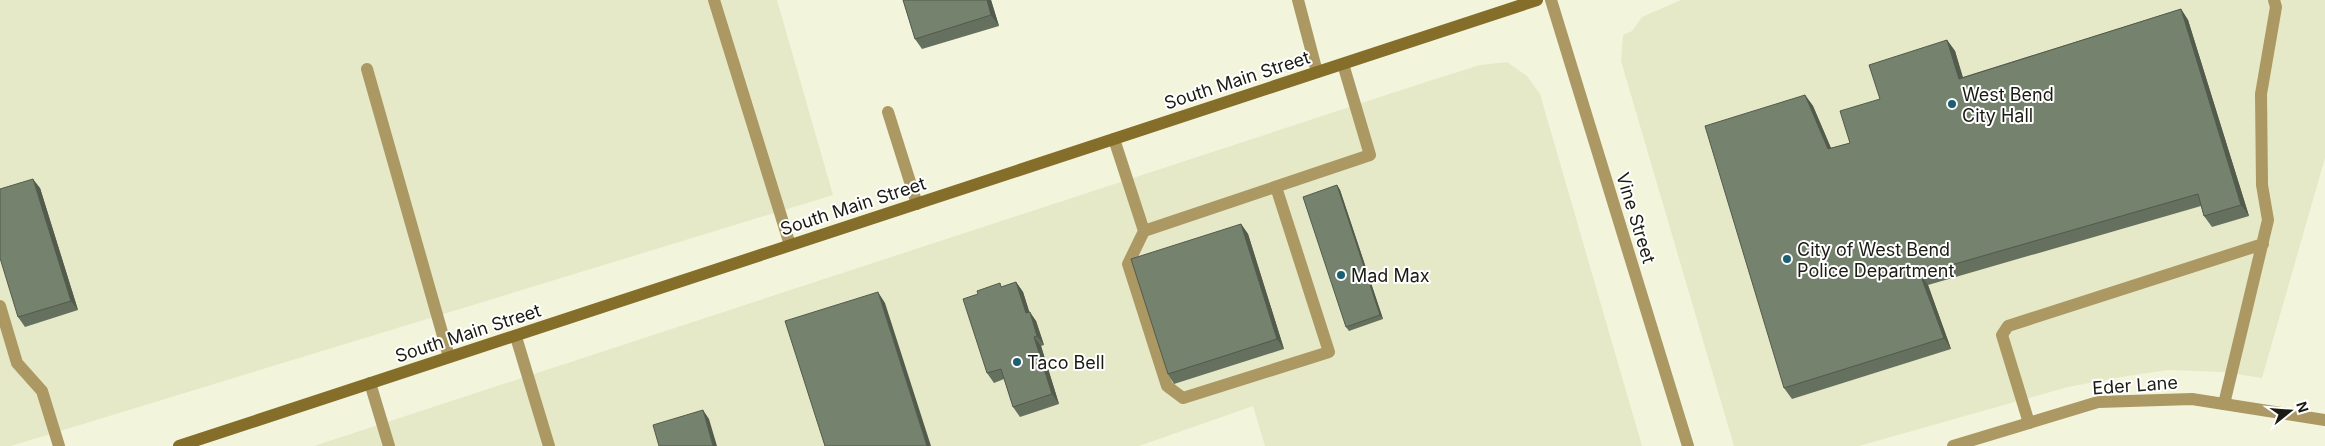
<svg xmlns="http://www.w3.org/2000/svg" width="2325" height="446" font-family="Inter,sans-serif">
	<rect width="100%" height="100%" fill="#f2f5db"/>
	<path fill="#e6e9c7" d="M0 0H777L833 195 11 446H0Z
		M1681 0H2325V158L2262 378 2223 372 2168 370 2127 376 2068 387 1859 446H1734L1621 61 1623 35 1632 31 1642 17Z
		M1507 62 1527 76 1540 94 1642 446H1265L1253 406 1139 446H314L1432 80 1480 65Z"/>
	<g fill="none" stroke-linecap="round" stroke-linejoin="round">
		<path stroke="#ac9863" stroke-width="12" d="M714 0 790 245
			M1298 0 1317 72
			M367 69 449 357
			M888 112 917 204
			M1114 139 1144 231 1370 155 1343 64
			M1144 231 1128 264 1167 386 1183 398 1329 352 1276 187
			M0 306 17 363 42 391 59 446
			M516 337 549 446
			M370 383 389 446
			M2224 404 2268 220 2262 185 2261 94 2276 7 2274 0
			M2029 423 2002 335 2008 326 2263 244"/>
		<path stroke="#ac9863" stroke-width="12" d="M1551 0 1688 446
			M1953 446 2098 402 2192 399 2325 420"/>
		<path stroke="#856d2a" stroke-width="12" d="M179 446 1537 0"/>
	</g>
	<path fill="#65705e" d="M903 0H991L999 26 922 49 915 39Z
		M2181 9 2188 20 2249 216 2212 227 2204 216 2201 206 1928 285 1951 349 1792 399 1784 388 1805 95 1813 106 1831 148 1850 143 1880 99 1947 40 1955 51 1963 77Z
		M1337 185 1340 190 1383 319 1349 331 1346 327Z
		M40 188 78 310 25 327 18 317Z
		M1241 224 1248 234 1284 349 1174 384 1168 374Z
		M1016 282 1023 292 1029 312 1036 321 1044 345 1041 346 1059 404 1020 417 1013 407 1004 379 994 383 987 373 1002 287Z"/>
	<path fill="#525b4c" d="M987 0H991L999 26 991 15Z
		M2181 9 2188 20 2249 216 2241 205Z
		M1947 40 1955 51 1966 90 1959 79Z
		M1805 95 1813 106 1836 160 1828 149Z
		M33 179 40 188 78 310 71 301Z
		M1337 185 1340 190 1383 319 1380 315Z
		M1241 224 1248 234 1284 349 1277 339Z
		M1920 274 1928 285 1951 349 1944 338Z
		M1016 282 1023 292 1033 323 1026 313Z
		M878 292 885 303 931 446H927Z
		M1030 312 1036 321 1044 345 1037 336Z
		M1034 337 1041 346 1059 404 1052 394Z
		M703 410 709 419 717 446H713Z"/>
	<path fill="#75826d" stroke="#525b4c" d="M903 0H987L991 15 915 39Z
		M2181 9 2241 205 2204 216 2198 194 1920 274 1944 338 1784 388 1705 126 1805 95 1828 149 1850 143 1840 111 1880 99 1869 65 1947 40 1959 79Z
		M33 179 71 301 18 317 0 258V189Z
		M1337 185 1380 315 1346 327 1303 197Z
		M1241 224 1277 339 1168 374 1131 259Z
		M1016 282 1026 313 1030 312 1037 336 1034 337 1052 394 1013 407 1001 369 987 373 963 299 978 294 977 291 1000 283 1001 287Z
		M878 292 927 446H825L785 321Z
		M703 410 713 446H659L653 425Z"/>
	<g fill="#1c5f73" stroke="#fff" stroke-width="2">
		<circle cx="1952" cy="104" r="5"/>
		<circle cx="1787" cy="259" r="5"/>
		<circle cx="1341" cy="275" r="5"/>
		<circle cx="1017" cy="362" r="5"/>
	</g>
	<g text-anchor="middle" dominant-baseline="central" stroke-width="4" stroke-linejoin="round" paint-order="stroke">
		<g font-size="18" fill="#1a1b12" stroke="#fff">
			<text transform="translate(1237 80) rotate(-18)">South Main Street</text>
			<text transform="translate(853 206) rotate(-18)">South Main Street</text>
			<text transform="translate(1636 218) rotate(73)">Vine Street</text>
			<text transform="translate(468 333) rotate(-18)">South Main Street</text>
			<text transform="translate(2135 385) rotate(-4)">Eder Lane</text>
		</g>
		<g font-size="18" fill="#1a1b12" stroke="#fff" text-anchor="start">
			<text x="1962" y="94">West Bend<tspan x="1962" dy="21">City Hall</tspan></text>
			<text x="1797" y="249">City of West Bend<tspan x="1797" dy="21">Police Department</tspan></text>
			<text x="1351" y="275">Mad Max</text>
			<text x="1027" y="362">Taco Bell</text>
		</g>
	</g>
	<g transform="translate(2290 411) rotate(73)" stroke="#ffffff" stroke-width="4" paint-order="stroke">
	<path d="M0-4L9 19L0 12L-9 19Z" fill="#1a1b12"/>
	<text y="-8" font-size="14" font-weight="bold" text-anchor="middle" fill="#1a1b12">N</text>
	</g>
</svg>
